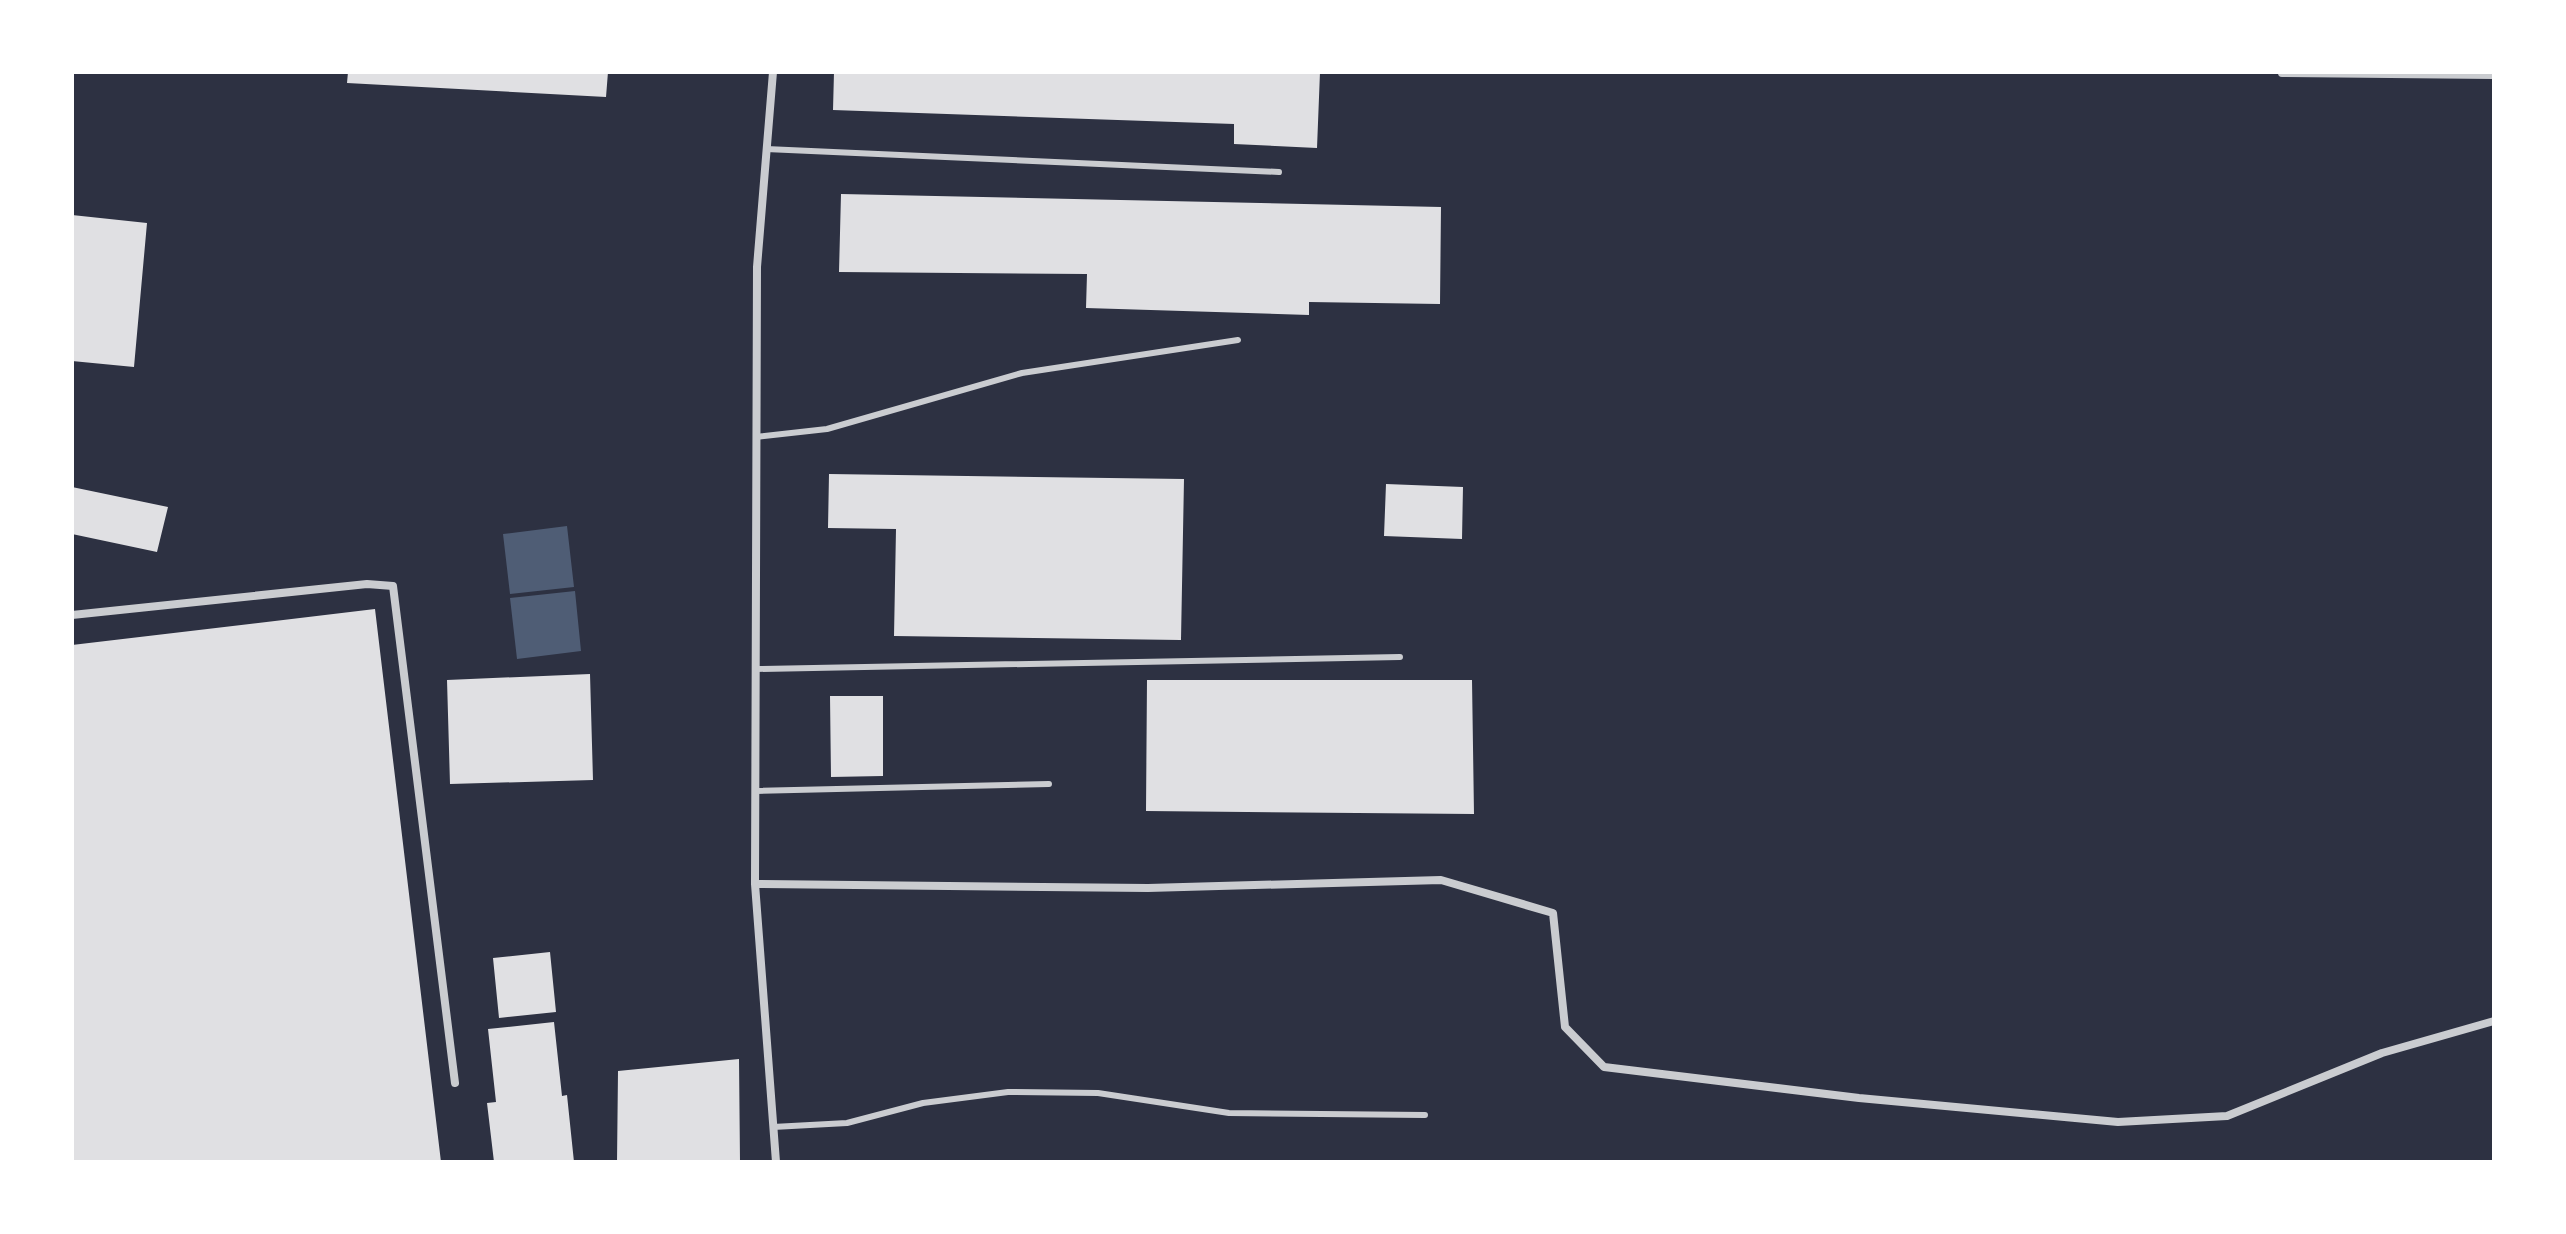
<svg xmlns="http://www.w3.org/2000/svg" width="2566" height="1234" font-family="'Public Sans',sans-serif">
	<rect width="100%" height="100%" fill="#2d3142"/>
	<path fill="#4f5d75" d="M567 526 574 587 510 594 503 534Z
		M575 591 581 651 517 659 510 598Z"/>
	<path fill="#e0e0e3" d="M348 72H608L606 97 347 83Z
		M834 72H1320L1317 148 1234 144V124L833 110Z
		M841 194 1441 207 1440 304 1309 302V315L1086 308 1087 274 839 272Z
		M72 215 147 223 134 367 72 361Z
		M829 474 1184 479 1181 640 894 636 896 529 828 528Z
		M1386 484 1463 487 1462 539 1384 536Z
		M72 487 168 507 157 552 72 534Z
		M375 609 441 1162H72V645Z
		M590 674 593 780 450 784 447 680Z
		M1147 680H1472L1474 814 1146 811Z
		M830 696H883V776L831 777Z
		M550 952 556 1012 499 1018 493 958Z
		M554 1022 562 1096 567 1095 574 1162H494L487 1103 496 1102 488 1029Z
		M739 1059 740 1162H617L618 1071Z"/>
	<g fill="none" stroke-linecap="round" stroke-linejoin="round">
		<path stroke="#caccd0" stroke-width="6" d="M766 149 1279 172
			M756 437 827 429 1022 373 1238 340
			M756 669 1400 657
			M756 791 1049 784
			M773 1127 847 1123 923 1103 1008 1092 1098 1093 1229 1113 1425 1115"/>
		<path stroke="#caccd0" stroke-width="8" d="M773 72 757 267 755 884 776 1162
			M2282 73 2494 75
			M72 615 367 584 393 586 455 1083
			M755 884 1148 888 1441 880 1553 913 1565 1027 1604 1067 1859 1098 2118 1122 2227 1116 2382 1053 2494 1021"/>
	</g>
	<rect width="2566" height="1234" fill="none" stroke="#ffffff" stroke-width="148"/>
</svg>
